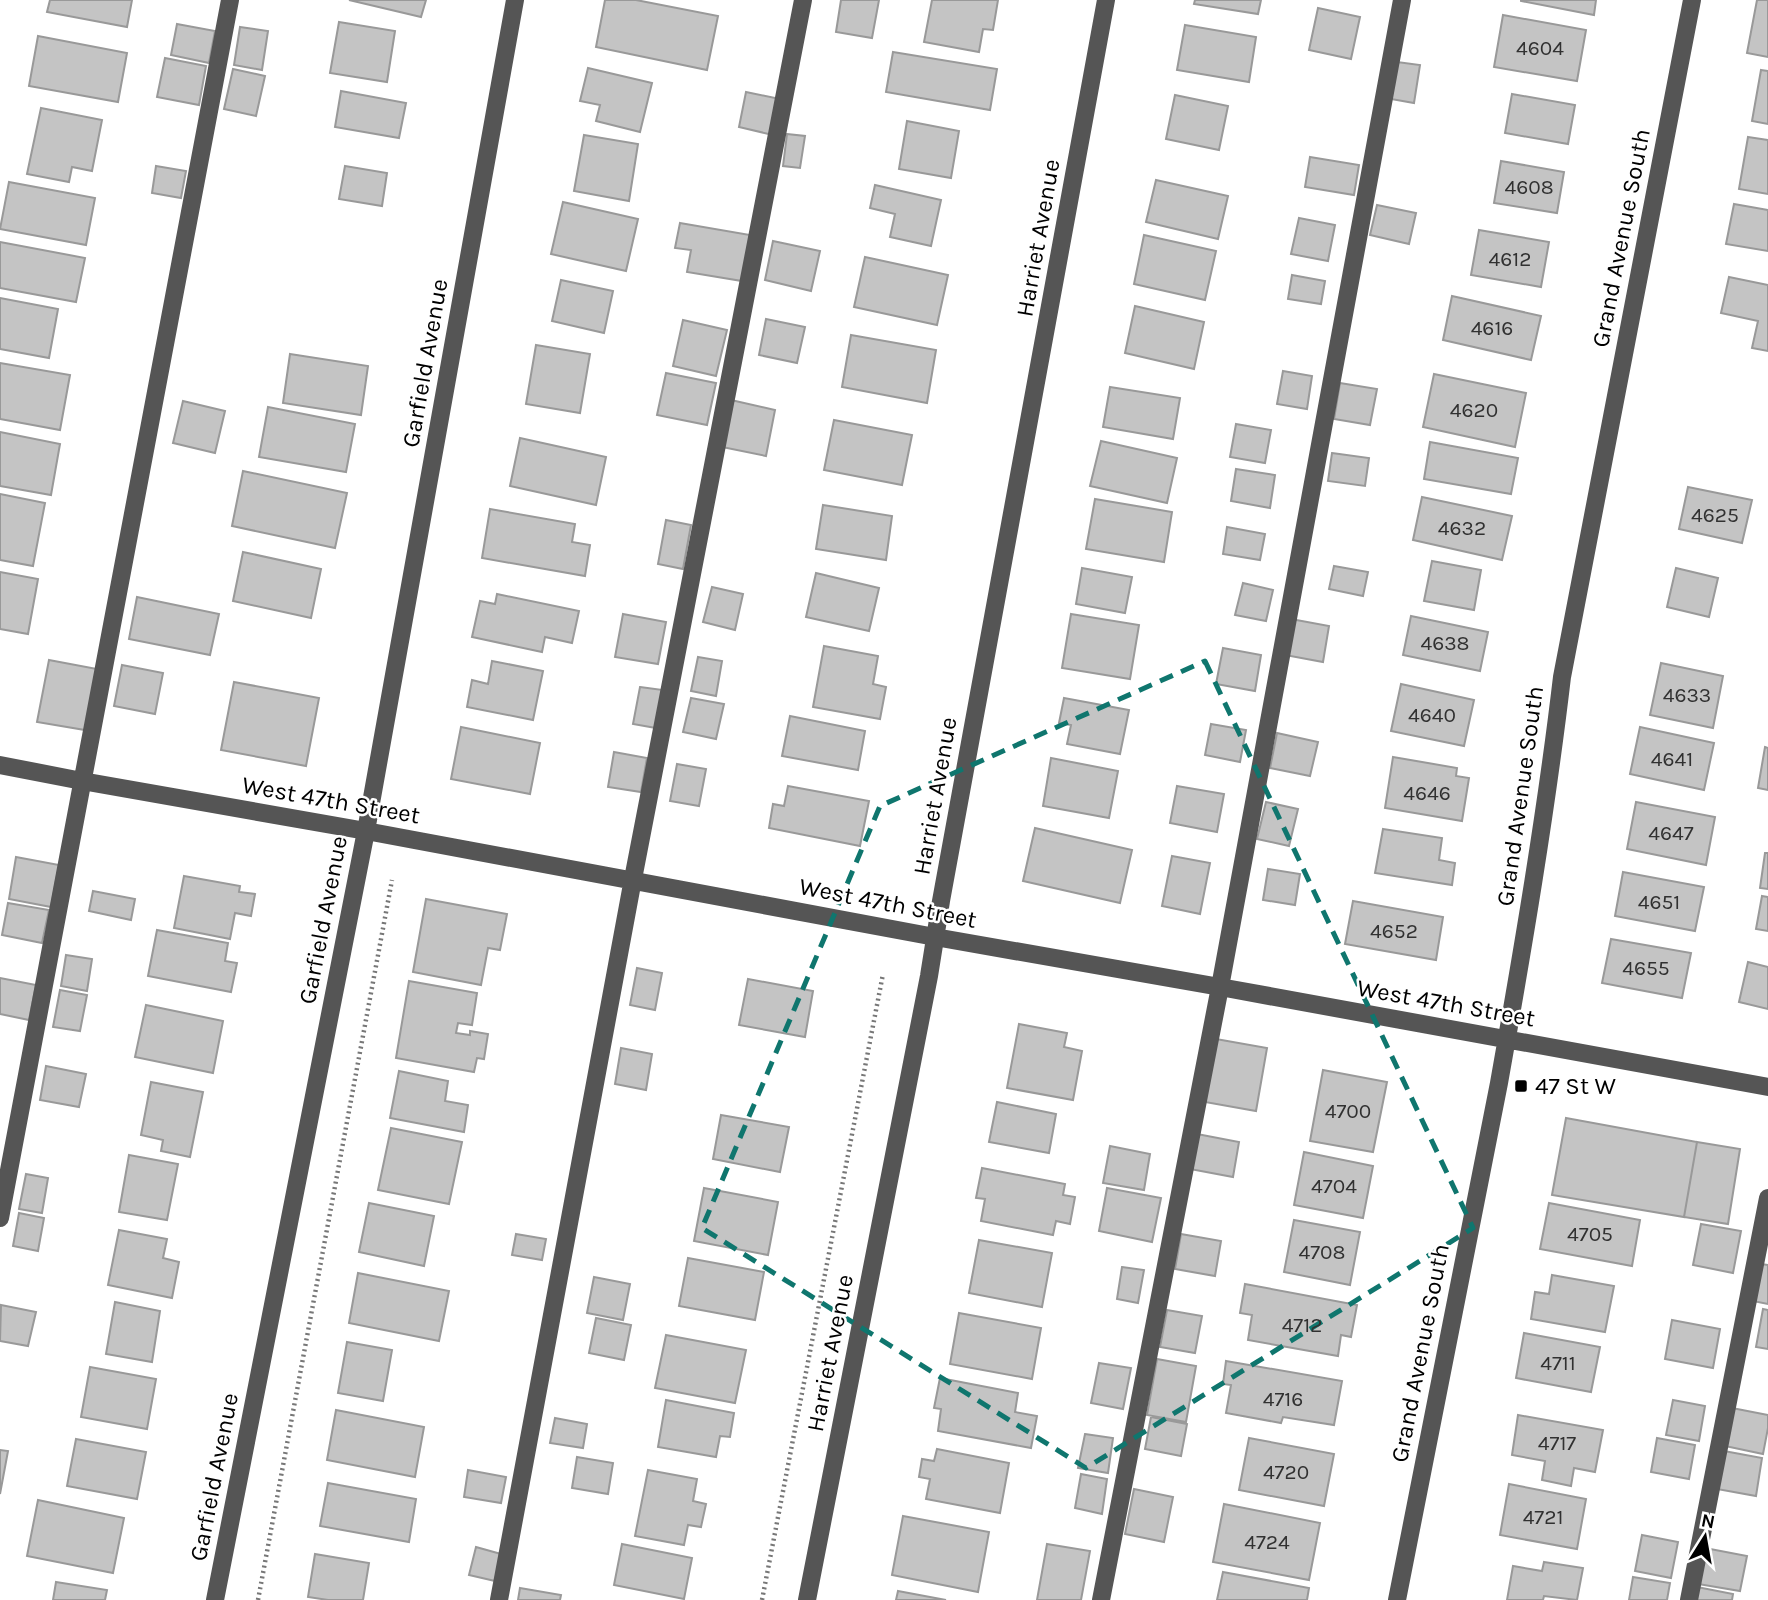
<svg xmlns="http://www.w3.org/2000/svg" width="1768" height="1600" font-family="Karla,sans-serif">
	<rect width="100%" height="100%" fill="#fff"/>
	<path fill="#c4c4c4" stroke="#999" stroke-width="2" d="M50 0H132L127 27 47 12Z
		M349 0H426L421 17Z
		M605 0H636L718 16 707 70 596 47Z
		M841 0H879L872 38 836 32Z
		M932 0H998L993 30 983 29 979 52 924 42Z
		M1195 0H1261L1258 14 1194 4Z
		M1521 0H1596L1594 15 1521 1Z
		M1757 0H1768V57L1747 53Z
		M1318 8 1360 17 1351 59 1309 50Z
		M1503 15 1586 30 1577 81 1494 67Z
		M339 22 395 31 387 82 330 73Z
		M177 24 215 31 209 63 171 55Z
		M1185 25 1256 37 1249 82 1177 70Z
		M240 27 268 31 262 70 234 65Z
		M38 36 127 53 118 102 29 86Z
		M893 52 997 69 990 110 886 92Z
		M165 58 206 66 199 105 157 97Z
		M1397 62 1420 65 1414 103 1391 99Z
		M588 68 652 83 640 132 596 121 600 105 580 101Z
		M233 69 265 76 256 116 224 109Z
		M1761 70 1768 71V124L1752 121Z
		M341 91 406 103 399 138 335 127Z
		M746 92 780 99 773 135 739 127Z
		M1512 94 1575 105 1568 144 1505 133Z
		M1175 95 1228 106 1219 150 1166 139Z
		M41 108 102 120 92 171 72 167 69 182 27 174Z
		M907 121 959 131 951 178 899 169Z
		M787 134 805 136 800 168 783 166Z
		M584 135 638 144 629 201 574 191Z
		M1748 137 1768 140V194L1739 189Z
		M1310 157 1359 165 1354 195 1305 187Z
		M1501 161 1564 172 1557 213 1494 203Z
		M156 166 186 171 181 198 152 193Z
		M345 166 387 173 382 206 339 199Z
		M1156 180 1228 196 1218 239 1146 222Z
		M9 182 95 198 86 245 0 229Z
		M875 185 941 200 931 246 890 237 895 214 870 208Z
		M563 202 638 219 626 271 551 254Z
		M1734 204 1768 210V251L1726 244Z
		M1377 205 1416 213 1409 244 1370 235Z
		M1299 218 1335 225 1328 261 1291 254Z
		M680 223 750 235 742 281 687 272 691 250 675 248Z
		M1479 230 1549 242 1541 287 1471 275Z
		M1144 235 1216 251 1205 300 1134 284Z
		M773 241 820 251 811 291 765 280Z
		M0 242 85 258 76 302 0 288Z
		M865 257 948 275 937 325 854 307Z
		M1292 275 1325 281 1321 304 1288 299Z
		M1729 277 1768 285V351L1752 348 1758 321 1721 313Z
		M561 280 613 291 604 333 552 321Z
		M1452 296 1541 316 1531 360 1443 340Z
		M0 298 58 309 49 358 0 349Z
		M1135 306 1204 322 1194 369 1125 353Z
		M766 319 805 327 797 363 759 355Z
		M683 320 727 330 716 376 673 366Z
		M851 335 936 350 927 403 842 387Z
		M536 345 590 354 580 413 526 404Z
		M290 354 368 366 361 415 283 403Z
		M0 363 70 375 60 430 0 419Z
		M1283 371 1312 376 1307 409 1277 404Z
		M666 373 716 383 707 425 657 415Z
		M1434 374 1526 393 1515 447 1423 427Z
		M1340 383 1377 389 1370 425 1334 419Z
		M1110 387 1180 398 1173 439 1103 427Z
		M731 400 775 410 766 456 722 447Z
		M183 401 225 411 215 453 173 443Z
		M268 407 355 424 346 472 259 457Z
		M834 420 912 435 902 485 824 470Z
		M1236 424 1271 430 1265 463 1230 457Z
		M0 432 60 444 51 495 0 486Z
		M520 438 606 457 596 505 510 486Z
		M1101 441 1177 458 1167 503 1090 486Z
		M1430 442 1518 458 1511 494 1424 479Z
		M1332 453 1369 458 1365 486 1328 481Z
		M1236 469 1275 475 1270 508 1231 501Z
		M243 471 347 493 335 548 232 526Z
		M1688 487 1752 500 1742 543 1679 529Z
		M0 494 45 503 33 566 0 560Z
		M1422 497 1512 516 1502 560 1413 540Z
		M1095 499 1172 512 1164 562 1086 549Z
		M823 505 892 516 886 560 816 549Z
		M490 509 575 524 572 542 590 545 585 576 482 558Z
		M666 520 691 525 683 569 658 564Z
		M1227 527 1265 534 1260 560 1223 554Z
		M243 552 321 569 311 618 233 601Z
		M1432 561 1481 570 1474 610 1424 601Z
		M1334 566 1368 572 1363 596 1329 589Z
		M1082 568 1132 577 1125 613 1076 604Z
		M1676 568 1718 578 1709 617 1667 607Z
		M0 572 38 579 28 634 0 629Z
		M816 573 879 588 869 631 806 617Z
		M1243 583 1273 590 1266 621 1235 615Z
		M712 587 743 594 735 630 703 622Z
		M497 594 579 611 572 643 545 637 542 652 472 637 480 601 495 604Z
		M137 597 219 614 210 655 129 639Z
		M623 614 666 622 658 664 615 657Z
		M1071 614 1139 625 1130 679 1062 668Z
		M1411 616 1488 632 1480 671 1403 655Z
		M1291 619 1329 626 1323 662 1285 655Z
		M824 646 878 656 873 684 886 687 880 719 813 707Z
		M1223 648 1261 655 1255 691 1216 684Z
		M698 657 722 661 716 696 691 691Z
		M49 660 97 669 85 730 37 722Z
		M492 661 543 671 533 720 467 707 472 680 488 684Z
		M1661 663 1723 676 1713 728 1650 715Z
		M122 665 163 673 155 714 114 706Z
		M234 682 319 698 306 766 221 750Z
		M1401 684 1474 700 1464 746 1391 731Z
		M640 687 663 690 656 728 633 724Z
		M691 698 724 704 716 739 683 732Z
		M1064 698 1129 710 1120 754 1067 744 1071 725 1059 723Z
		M790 716 865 731 858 770 782 756Z
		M1211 724 1246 730 1240 762 1205 755Z
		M461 727 540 743 530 794 451 779Z
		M1640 727 1714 743 1704 790 1630 774Z
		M1277 733 1318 742 1310 776 1270 768Z
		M1765 747 1768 748V790L1758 788Z
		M614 752 647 758 641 792 608 787Z
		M1393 757 1457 768 1456 776 1469 778 1462 821 1385 808Z
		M1051 758 1118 771 1109 818 1043 806Z
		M677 764 706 769 699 806 670 801Z
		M788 786 869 801 860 846 769 828 773 804 784 806Z
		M1177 786 1224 794 1217 832 1170 823Z
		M1266 802 1298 809 1289 846 1257 839Z
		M1636 802 1715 817 1706 865 1627 849Z
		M1035 828 1132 850 1120 903 1023 881Z
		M1383 829 1442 838 1439 860 1455 863 1452 885 1375 873Z
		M1765 853H1768V889L1760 888Z
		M1172 856 1210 863 1200 914 1162 906Z
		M16 857 59 865 51 907 9 899Z
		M1268 869 1300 874 1295 905 1263 900Z
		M1623 872 1704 887 1695 931 1615 916Z
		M184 876 240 886 239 892 255 894 251 916 235 913 230 939 174 928Z
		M93 891 135 899 131 920 89 911Z
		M1762 896 1768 897V931L1756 929Z
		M426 899 507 914 500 950 488 948 481 985 413 972Z
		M1353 901 1443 917 1436 960 1345 944Z
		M8 903 49 910 42 943 2 935Z
		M157 930 228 943 225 961 237 963 231 992 148 976Z
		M1611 939 1691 953 1682 998 1602 983Z
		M66 955 92 959 87 991 61 986Z
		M1748 962 1768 967V1009L1739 1002Z
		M637 968 662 973 655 1010 630 1005Z
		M0 978 36 985 29 1020 0 1014Z
		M748 979 813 991 805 1037 739 1025Z
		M409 981 477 993 472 1025 458 1023 456 1033 470 1035V1031L488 1034 484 1059 477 1058 474 1072 396 1058Z
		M60 990 87 995 80 1031 53 1027Z
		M146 1005 223 1021 213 1073 135 1057Z
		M1019 1024 1067 1033 1064 1047 1082 1051 1073 1100 1007 1088Z
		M1216 1039 1267 1048 1256 1111 1205 1102Z
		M621 1048 652 1054 646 1090 615 1084Z
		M46 1066 86 1074 79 1107 40 1100Z
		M1323 1070 1387 1082 1373 1152 1310 1141Z
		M399 1071 448 1081 445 1101 468 1105 464 1132 390 1118Z
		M151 1082 203 1092 190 1157 161 1151 163 1140 141 1135Z
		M997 1102 1056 1114 1049 1153 989 1142Z
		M721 1115 789 1127 780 1172 713 1159Z
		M1566 1118 1697 1142 1684 1217 1552 1195Z
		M391 1128 462 1142 449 1204 378 1190Z
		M1197 1134 1239 1142 1233 1177 1190 1169Z
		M1697 1142 1740 1149 1728 1224 1684 1217Z
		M1110 1146 1150 1154 1144 1190 1103 1183Z
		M1304 1152 1373 1166 1363 1218 1294 1205Z
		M129 1155 178 1164 167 1220 119 1212Z
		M982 1168 1065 1184 1063 1195 1075 1197 1070 1224 1056 1221 1053 1235 981 1221 985 1199 976 1198Z
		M26 1174 48 1178 42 1213 19 1209Z
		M704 1188 778 1202 768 1255 694 1241Z
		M1107 1188 1161 1198 1152 1242 1099 1231Z
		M369 1203 434 1216 424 1266 359 1252Z
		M1549 1203 1640 1220 1632 1266 1540 1249Z
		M19 1213 44 1218 38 1251 13 1246Z
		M1294 1220 1360 1232 1350 1285 1284 1272Z
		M1701 1224 1741 1231 1733 1273 1693 1265Z
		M119 1230 167 1239 163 1258 179 1262 172 1298 108 1285Z
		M516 1234 546 1239 542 1260 512 1255Z
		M1181 1234 1221 1241 1215 1276 1175 1269Z
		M979 1240 1052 1253 1042 1307 969 1293Z
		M688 1258 764 1272 755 1320 679 1306Z
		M1761 1264 1768 1265V1304L1753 1301Z
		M1122 1267 1144 1270 1138 1303 1117 1299Z
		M358 1273 449 1291 439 1341 349 1323Z
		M1552 1275 1614 1286 1605 1332 1531 1319 1535 1292 1549 1294Z
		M594 1277 630 1284 623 1320 587 1313Z
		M1245 1284 1357 1305 1351 1337 1341 1335 1338 1356 1248 1340 1252 1315 1240 1313Z
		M115 1302 160 1311 152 1362 106 1354Z
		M1 1305 36 1312 28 1346 0 1341Z
		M1763 1309 1768 1310V1349L1756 1347Z
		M1167 1310 1202 1316 1195 1353 1160 1347Z
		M959 1313 1041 1328 1032 1379 950 1364Z
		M596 1318 631 1325 624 1360 589 1353Z
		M1672 1320 1720 1329 1713 1368 1665 1359Z
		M1524 1333 1600 1347 1591 1392 1516 1378Z
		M666 1335 746 1350 735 1403 655 1388Z
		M347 1342 392 1350 383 1401 338 1393Z
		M1157 1359 1196 1366 1186 1422 1147 1415Z
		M1226 1361 1342 1381 1334 1425 1283 1417 1281 1423 1226 1413 1231 1385 1223 1384Z
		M1099 1363 1131 1368 1123 1409 1091 1403Z
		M90 1367 156 1379 147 1429 81 1417Z
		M940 1378 1018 1393 1015 1412 1037 1416 1031 1448 938 1431 941 1409 934 1408Z
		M666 1400 734 1413 730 1437 720 1436 716 1457 658 1447Z
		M1673 1400 1705 1406 1699 1441 1666 1435Z
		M1732 1408 1768 1415V1428L1763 1454 1725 1446Z
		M336 1410 424 1427 415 1477 327 1460Z
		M1518 1415 1603 1430 1595 1472 1574 1468 1571 1486 1542 1480 1545 1461 1512 1455Z
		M1151 1417 1187 1424 1181 1456 1145 1449Z
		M555 1418 587 1424 583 1448 550 1443Z
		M1085 1434 1113 1438 1108 1473 1078 1468Z
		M1249 1438 1334 1454 1324 1506 1239 1490Z
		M1657 1438 1695 1445 1689 1479 1651 1472Z
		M76 1439 146 1452 137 1499 67 1486Z
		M937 1449 1009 1463 1000 1513 926 1499 930 1479 919 1477 922 1459 934 1461Z
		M0 1450 8 1451 0 1494Z
		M1724 1451 1762 1458 1756 1496 1717 1489Z
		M577 1457 613 1463 608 1494 572 1488Z
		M468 1470 506 1477 501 1503 464 1497Z
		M648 1470 697 1479 693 1501 706 1504 701 1527 688 1525 684 1545 635 1536Z
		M1081 1474 1107 1479 1102 1514 1075 1508Z
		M328 1483 416 1499 409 1542 320 1526Z
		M1509 1484 1586 1499 1577 1549 1500 1535Z
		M1134 1489 1173 1497 1164 1542 1125 1534Z
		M38 1500 124 1518 113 1573 27 1556Z
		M1224 1504 1320 1523 1309 1580 1213 1562Z
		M903 1516 989 1532 978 1592 892 1575Z
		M1642 1535 1678 1542 1671 1578 1635 1571Z
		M622 1544 692 1558 684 1599 614 1585Z
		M1047 1544 1090 1551 1081 1600H1037Z
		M476 1547 501 1554 495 1581 469 1575Z
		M1705 1548 1747 1556 1740 1591 1698 1584Z
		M315 1554 369 1563 363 1600H328L308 1597Z
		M1544 1562 1583 1568 1577 1600 1544 1596 1543 1600H1507L1513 1566 1542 1571Z
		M1223 1572 1309 1588 1307 1600H1217Z
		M1633 1577 1670 1583 1667 1600H1629Z
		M56 1582 107 1590 105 1600H53Z
		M1697 1587 1733 1594 1732 1600H1695Z
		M520 1588 561 1595 560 1600H518Z
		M898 1591 946 1600H896Z"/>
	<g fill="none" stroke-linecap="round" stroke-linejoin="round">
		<path stroke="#777" stroke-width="4.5" stroke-dasharray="2 3.5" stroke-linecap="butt" d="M258 1600 392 880
			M762 1600 883 974"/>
		<path stroke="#555" stroke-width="18" d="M0 765 82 781 366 831 935 937 1220 987 1768 1087
			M0 1218 230 0
			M215 1600 366 831 515 0
			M499 1600 633 879 803 0
			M807 1600 929 976 941 901 1106 0
			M1101 1600 1220 987 1402 0
			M1397 1600 1499 1083C1523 948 1546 813 1562 677L1692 0
			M1689 1600 1768 1198"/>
	</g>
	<path fill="none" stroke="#0f766e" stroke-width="5" stroke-dasharray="14 9" stroke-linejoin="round" d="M1205 661 1473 1228 1086 1468 702 1228 880 806Z"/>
	<rect fill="#000" stroke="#fff" stroke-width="2.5" x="1514" y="1079" width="14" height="14" rx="3.5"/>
	<g text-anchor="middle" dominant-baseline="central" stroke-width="5" stroke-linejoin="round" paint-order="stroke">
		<g font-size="21" fill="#313131">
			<text x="1540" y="48">4604</text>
			<text x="1529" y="187">4608</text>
			<text x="1510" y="259">4612</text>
			<text x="1492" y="328">4616</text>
			<text x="1474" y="410">4620</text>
			<text x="1715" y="515">4625</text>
			<text x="1462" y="528">4632</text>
			<text x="1445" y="643">4638</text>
			<text x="1687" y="695">4633</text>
			<text x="1432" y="715">4640</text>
			<text x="1672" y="759">4641</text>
			<text x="1427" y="793">4646</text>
			<text x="1671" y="833">4647</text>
			<text x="1659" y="902">4651</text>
			<text x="1394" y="931">4652</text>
			<text x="1646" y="968">4655</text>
			<text x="1348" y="1111">4700</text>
			<text x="1334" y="1186">4704</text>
			<text x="1590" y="1234">4705</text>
			<text x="1322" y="1252">4708</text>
			<text x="1302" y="1325">4712</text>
			<text x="1558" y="1363">4711</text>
			<text x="1283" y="1399">4716</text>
			<text x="1557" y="1443">4717</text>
			<text x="1286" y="1472">4720</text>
			<text x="1543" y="1517">4721</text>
			<text x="1267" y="1542">4724</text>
		</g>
		<g font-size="24" fill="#000" stroke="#fff">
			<text transform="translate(1038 238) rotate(-80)">Harriet Avenue</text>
			<text transform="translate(1621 238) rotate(-79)">Grand Avenue South</text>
			<text transform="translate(425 363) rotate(-80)">Garfield Avenue</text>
			<text transform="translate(935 796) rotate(-80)">Harriet Avenue</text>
			<text transform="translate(1520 796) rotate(-82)">Grand Avenue South</text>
			<text transform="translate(331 800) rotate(10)">West 47th Street</text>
			<text transform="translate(888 903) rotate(11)">West 47th Street</text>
			<text transform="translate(323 920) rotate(-79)">Garfield Avenue</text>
			<text transform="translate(1446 1003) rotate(10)">West 47th Street</text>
			<text transform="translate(830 1353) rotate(-79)">Harriet Avenue</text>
			<text transform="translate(1420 1353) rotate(-79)">Grand Avenue South</text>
			<text transform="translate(214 1477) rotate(-79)">Garfield Avenue</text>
		</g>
		<g font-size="24" fill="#000" stroke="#fff" text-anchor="start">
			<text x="1535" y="1086">47 St W</text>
		</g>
	</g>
	<g transform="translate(1705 1537) rotate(11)" stroke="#ffffff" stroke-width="5" paint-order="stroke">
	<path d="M0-5L12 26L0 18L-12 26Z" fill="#000000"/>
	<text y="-10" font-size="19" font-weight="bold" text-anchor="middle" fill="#000000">N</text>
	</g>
</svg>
